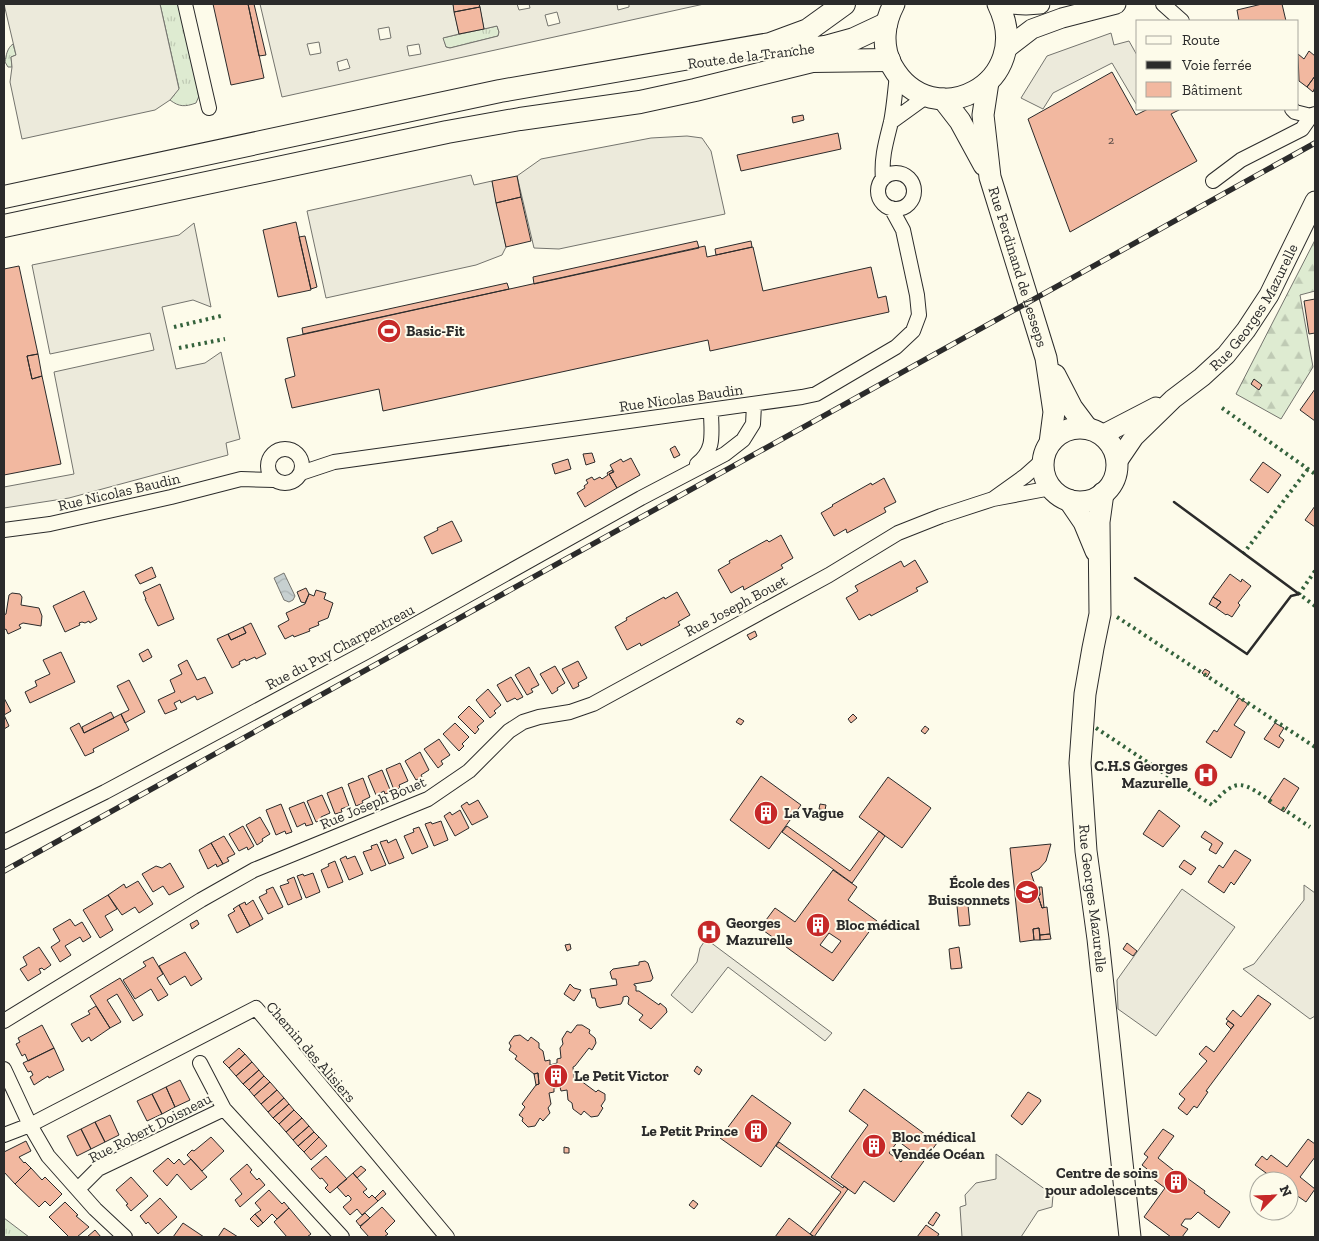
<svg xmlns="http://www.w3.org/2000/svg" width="1319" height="1241" font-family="'Zilla Slab',serif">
	<defs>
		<pattern id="grass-tufts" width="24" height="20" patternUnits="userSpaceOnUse" patternTransform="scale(1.25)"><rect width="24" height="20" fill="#deebd1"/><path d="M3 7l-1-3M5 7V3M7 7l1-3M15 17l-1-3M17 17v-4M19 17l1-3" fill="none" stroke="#bfcab4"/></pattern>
		<pattern id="forest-firs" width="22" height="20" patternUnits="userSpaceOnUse" patternTransform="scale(1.25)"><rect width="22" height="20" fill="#deebd1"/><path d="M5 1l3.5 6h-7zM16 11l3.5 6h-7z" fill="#bfcab4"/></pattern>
		<pattern id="water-waves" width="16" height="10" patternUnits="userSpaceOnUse" patternTransform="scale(1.25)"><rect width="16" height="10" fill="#c7d0d0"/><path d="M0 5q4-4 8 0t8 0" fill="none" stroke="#abb3b3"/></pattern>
	</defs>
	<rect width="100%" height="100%" fill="#fdfbea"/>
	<path fill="url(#grass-tufts)" stroke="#74746e" d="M160 4H180L199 96 196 103C185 107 179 107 170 100L179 88Z
		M497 26 499 32 498 36 450 48 446 47 442 38Z
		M13 44 16 55 11 57 12 67H8L5 62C6 56 7 48 13 44Z
		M4 1218 29 1237H4Z"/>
	<path fill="url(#forest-firs)" stroke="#74746e" d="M1315 240V291L1300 295 1313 367 1281 419 1236 394Z"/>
	<path fill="#eceadb" stroke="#74746e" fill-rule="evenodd" d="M4 4H160L179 89 170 100 155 110 22 139 10 82 12 67 11 57 16 55Z
		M260 4H453L459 34 443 38 446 47 450 48 498 36 499 32 497 26 484 29 479 4H517L519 10 530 8 529 4H617L618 10 629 7V4H704L282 97ZM557 12 560 23 548 26 545 15ZM389 27 391 38 380 40 378 29ZM319 42 321 53 310 55 307 44ZM419 44 421 54 409 56 407 46ZM347 59 350 68 339 71 337 62Z
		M1111 33 1114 45 1129 41 1138 57V107L1112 63 1053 93 1043 109 1021 98 1047 56Z
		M687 136 702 138 711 151 725 214 559 249 534 248 517 176 541 159 651 138Z
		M471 175 474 185 492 181 506 247 502 255 476 265 326 298 307 211Z
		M194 223 211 307 193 300 162 307 176 369 205 363 221 352 240 439 226 443 228 455 69 498 4 508V487L74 474 54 372 154 350 150 333 50 354 32 265 179 235Z
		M1304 885 1315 893V1016L1310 1019 1243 969 1254 964 1304 900Z
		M1182 889 1235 927 1156 1036 1118 1009 1117 980Z
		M706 939 832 1033 825 1041 728 967 692 1013 671 995 697 962 700 948Z
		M996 1154 1053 1195 1052 1207 1038 1211 1021 1237H962L960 1207 966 1205 965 1195 976 1183 996 1179Z"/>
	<path fill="url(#water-waves)" stroke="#74746e" d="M284 573 295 596 293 600 289 602 284 600 274 578Z"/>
	<path fill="#f2b8a0" stroke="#2b2b2b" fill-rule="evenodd" d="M213 4H248L264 78 231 85Z
		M248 4H254L266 55 259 56Z
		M453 4H479L480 7 454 12Z
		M1262 4H1282L1286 21H1239L1237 10Z
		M480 7 484 29 459 34 454 12Z
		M1309 51 1315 56V76L1307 87 1299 81 1298 54 1304 59Z
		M1112 72 1136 115 1148 109H1181L1171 114 1197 161 1070 232 1028 119Z
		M1315 76V87L1313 92 1307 87Z
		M803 115 804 120 793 123 792 117Z
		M838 133 841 149 741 171 737 155Z
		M517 176 521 197 496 203 492 181Z
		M521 197 531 241 506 247 496 203Z
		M296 222 311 290 278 297 263 230Z
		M305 236 317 287 311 289 299 237Z
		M697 241 699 248 534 284 533 277Z
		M751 241 752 247 716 255 715 249Z
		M705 246 707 257 753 247 763 291 871 267 878 298 886 296 889 312 710 351 708 340 383 411 379 389 292 408 285 379 295 376 287 338Z
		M19 266 38 354 27 356 32 379 42 376 61 464 4 475V269Z
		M507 283 509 289 303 334 302 328Z
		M1315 299V333L1309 334 1304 301Z
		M38 354 42 376 32 379 27 356Z
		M1254 379 1262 385 1259 390 1251 384Z
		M1315 389V421L1300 410Z
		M675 446 680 455 674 458 670 449Z
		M592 453 595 462 586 465 583 454Z
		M631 458 640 475 617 488 609 474 614 472 610 465 621 459 623 462Z
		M568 459 571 469 555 474 552 464Z
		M1263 462 1281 475 1268 493 1250 480Z
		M612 470 613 472 609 474 617 488 585 507 577 493 585 488 584 486 588 483 586 480 592 477 594 480 600 477 602 479 608 475 607 473Z
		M884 478 896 502 884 508 886 512 847 533 846 529 834 536 821 513 833 506 832 505 871 483 872 485Z
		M1315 506V527L1305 520Z
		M452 521 462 541 432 554 424 537 438 530 437 528Z
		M781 535 793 558 781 565 783 568 744 590 743 586 731 593 718 570 730 563 729 561 767 540 769 542Z
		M915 560 928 582 916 588 918 591 871 616 870 614 859 620 846 598 858 591 855 586 901 561 904 567Z
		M152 567 156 577 140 584 135 575Z
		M1230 574 1241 582 1242 579 1251 586 1238 603 1240 605 1232 617 1227 614 1226 615 1216 608 1221 602 1213 597Z
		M160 584 174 619 158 626 145 599H146L143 592Z
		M306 588 309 594 305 603 301 602 297 592Z
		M316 590 326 593 324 599 333 603 328 618 318 622 319 625 309 629 310 631 294 637 293 635 285 639 278 626 289 620 286 613 305 604 309 594 314 596Z
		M84 591 97 619 90 623 89 621 85 623 82 622 79 623 80 625 65 632 53 606Z
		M677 592 690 615 678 622 680 625 641 646 640 643 627 650 615 627 627 620 626 618 664 597 665 599Z
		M12 593 20 594 22 597 21 605 39 608 42 616 41 626 23 623 19 625 21 628 8 634 6 629 4 630V615L6 614 9 595Z
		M1213 597 1221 602 1216 608 1209 604Z
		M251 623 266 654 256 659 255 657 246 661 245 659 239 662 240 664 232 668 217 639 228 634 231 640 246 633 243 627Z
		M243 627 246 633 231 640 228 634Z
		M755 631 757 636 750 640 747 635Z
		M148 649 152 657 143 662 139 654Z
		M61 652 75 682 30 703 25 692 37 686 35 681 50 674 43 660Z
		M187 660 197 680 205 677 213 693 197 700 195 696 181 703 180 700 174 703 177 709 165 714 158 700 175 692 170 680 182 674 178 665Z
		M578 661 587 678 578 683 579 686 573 689 562 669Z
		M555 666 565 683 557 688 558 690 552 694 540 674Z
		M529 667 539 685 531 689 533 692 527 695 515 675Z
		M1205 669 1210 672 1207 677 1202 673Z
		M511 677 523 697 517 700 515 698 507 702 497 685Z
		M129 680 145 712 125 723 121 714 129 710 117 686Z
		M488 689 501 705 494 711 496 713 490 718 476 700Z
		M4 698 11 711 4 715Z
		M1239 698 1248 704 1234 725 1245 732 1231 758 1206 742 1214 730 1217 732Z
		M469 706 484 721 477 727 479 729 475 734 458 717Z
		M111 712 114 718 84 733 82 727Z
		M121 714 129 730 93 749 94 752 85 756 70 728 79 723 84 733Z
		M853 714 857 718 851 723 848 719Z
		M4 715 9 726 4 729Z
		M739 718 744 721 741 725 736 722Z
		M455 723 469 737 462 744 464 746 459 751 443 734Z
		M1275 723 1284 728 1279 736 1284 740 1279 748 1264 739Z
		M925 726 929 729 925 734 921 731Z
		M439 739 450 755 441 761 443 764 438 768 424 749Z
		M420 752 429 770 421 775 422 777 416 780 405 761Z
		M400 763 408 781 399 785 400 788 394 790 386 769Z
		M382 770 391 792 385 794 384 791 376 795 368 776Z
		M761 776 801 805 769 849 730 820Z
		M888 777 931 808 902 848 859 817Z
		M363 778 370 797 362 801 363 803 356 806 348 784Z
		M1284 778 1299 788 1284 812 1268 802Z
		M342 787 349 806 341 809 342 812 335 814 327 793Z
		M322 795 330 813 321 817 322 820 316 822 307 801Z
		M478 800 488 817 472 825 461 806 467 802 469 805Z
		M304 802 313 824 306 826 305 823 297 827 289 808Z
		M281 804 292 832 286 834 285 831 276 835 266 810Z
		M820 804 826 805 825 810 819 809Z
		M460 810 469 828 455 836 444 816 450 812 452 815Z
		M1159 810 1180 826 1163 847 1143 834Z
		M260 817 270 834 262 839 263 841 257 845 246 825Z
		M441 821 448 840 434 846 425 824 431 822 432 824Z
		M243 826 254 846 248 850 247 847 239 851 229 834Z
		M787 826 850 871 879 831 885 836 852 883 782 832Z
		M419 827 428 847 412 854 404 836 414 832 413 829Z
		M1205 831 1223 843 1216 854 1209 850 1212 844 1201 837Z
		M224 836 235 854 227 858 229 861 223 864 211 843Z
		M396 839 404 858 389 864 380 842 387 840 388 843Z
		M211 843 223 864 217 867 216 864 208 869 199 850Z
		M377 844 386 865 371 871 363 852 372 849 371 846Z
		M1051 844 1046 861 1039 869 1031 873 1036 888 1039 887 1040 895 1038 896 1042 908 1047 907 1050 934 1040 935 1039 928 1033 929 1034 940 1020 942 1010 848Z
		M1235 850 1251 860 1234 885 1231 882 1224 893 1208 882 1219 865 1223 868Z
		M346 856 347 859 355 856 363 874 349 880 340 859Z
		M1184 860 1196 868 1191 875 1179 867Z
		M335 861 343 882 328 888 321 870 329 866 328 864Z
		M170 863 184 887 169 895 163 886 153 892 142 874 156 866 162 868Z
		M833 870 857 887 848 900 877 921 833 981 760 928 775 908 795 922ZM829 933 841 941 832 953 820 945Z
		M313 873 320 892 306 898 297 876 303 874 304 876Z
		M294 877 302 899 288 905 280 886 289 883 287 880Z
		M138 881 153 904 139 913 135 907 122 915 108 895 124 884 126 888Z
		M273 887 283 907 268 914 259 897 267 893 266 890Z
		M1039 887H1042L1044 907 1042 908 1038 896 1040 895Z
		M108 895 117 909 105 916 113 930 100 938 83 910Z
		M253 900 263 919 250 926 239 905 245 902 246 905Z
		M239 905 250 926 237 933 228 915 235 911 233 909Z
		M968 905 970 925 959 926 957 906Z
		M70 919 75 926 82 922 91 937 83 942 80 937 65 946 71 955 60 962 51 947 60 941 53 929Z
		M197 920 199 924 192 929 190 924Z
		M1039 928 1040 940H1034L1033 929Z
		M1050 934 1051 939 1040 940V935Z
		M1127 943 1137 951 1133 956 1123 949Z
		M570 944 571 949 567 951 565 945Z
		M39 947 51 965 44 970 42 968 39 969 41 973 28 981 20 969 27 965 23 957Z
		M959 947 962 968 951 969 949 949Z
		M185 952 202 979 191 986 185 976 170 985 159 966Z
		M153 957 163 974 157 978 168 995 158 1001 151 989 135 999 123 980 146 966 143 962Z
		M645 961 648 963 653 978 651 981 634 984V985L636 986V991H639L659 1005 660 1003 666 1008 667 1012 651 1029 639 1020 643 1015 628 1004 629 998 627 996 623 997V1000L621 1004 600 1008 597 1006 595 998H592L590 989 617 985 616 979H612L610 972 613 969 639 965V962Z
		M120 978 143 1015 133 1021 117 994 107 1000 121 1022 110 1028 90 996Z
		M570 984 574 988 581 990 574 1001 564 994Z
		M1258 995 1271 1004 1206 1091 1208 1092 1197 1108 1194 1106 1187 1115 1178 1108 1185 1099 1179 1094 1207 1061 1199 1054 1206 1046 1214 1052 1234 1025 1226 1019 1233 1010 1241 1017Z
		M96 1006 110 1028 91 1041 89 1037 82 1042 71 1024 90 1014 88 1011Z
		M1228 1021 1234 1025 1231 1029 1226 1024Z
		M42 1025 54 1048 28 1061 25 1054 22 1056 16 1044 20 1042 18 1038Z
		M577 1025H582L590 1030 589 1033 595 1038 596 1043 592 1050 589 1048 575 1066 573 1067 574 1078H577L596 1092 598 1090 605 1094V1100L601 1106 603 1108 598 1116 591 1117 584 1111 581 1115 573 1109 572 1103 568 1100 567 1090 561 1091 560 1087 554 1088V1092L549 1093 551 1104 548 1108 550 1113 543 1121 540 1118 535 1126 528 1127 522 1121 523 1118 519 1115 525 1107 522 1104 536 1085 539 1084 538 1073 534 1074 515 1059 517 1056 509 1050 511 1046 509 1043 514 1036 520 1035 528 1041 531 1037 539 1043V1048L543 1051 545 1061 550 1060V1065L557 1063V1059L561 1058 560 1048 563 1044 562 1039 567 1031 571 1033Z
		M54 1048 64 1070 49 1078 48 1076 34 1085 30 1077 33 1075 31 1071 28 1072 23 1063Z
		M239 1048 245 1054 229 1068 223 1062Z
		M245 1054 252 1062 236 1076 229 1068Z
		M252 1062 259 1070 243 1084 236 1076Z
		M697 1066 702 1070 699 1075 694 1071Z
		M259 1070 264 1076 249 1090 243 1084Z
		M538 1073 539 1084 536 1085 534 1074Z
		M264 1076 270 1082 254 1096 249 1090Z
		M180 1080 190 1100 175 1107 166 1087Z
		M270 1082 277 1090 261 1104 254 1096Z
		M166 1087 175 1107 162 1114 152 1094Z
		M864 1089 937 1143 894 1202 864 1181 855 1194 831 1177 868 1125 849 1111ZM898 1141 910 1150 901 1162 889 1153Z
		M277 1090 284 1098 268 1112 261 1104Z
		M1028 1092 1040 1099 1041 1101 1022 1125 1011 1116Z
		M152 1094 162 1114 147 1121 137 1101Z
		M752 1095 791 1123 761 1167 720 1138Z
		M284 1098 289 1104 273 1118 268 1112Z
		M289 1104 294 1110 279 1124 273 1118Z
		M294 1110 302 1118 286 1132 279 1124Z
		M110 1115 119 1135 105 1142 95 1122Z
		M302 1118 309 1126 293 1140 286 1132Z
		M95 1122 105 1142 91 1149 81 1129Z
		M309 1126 314 1132 298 1146 293 1140Z
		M81 1129 91 1149 77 1156 67 1136Z
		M1163 1129 1174 1136 1158 1158 1182 1177 1183 1175 1205 1191 1204 1193 1230 1212 1219 1228 1198 1212 1191 1219H1185L1181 1225 1188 1229 1182 1237H1171L1144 1217 1165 1188 1144 1172 1147 1169 1142 1165 1148 1157 1144 1154Z
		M314 1132 319 1137 304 1152 298 1146Z
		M211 1137 224 1151 202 1171 187 1155 192 1150 194 1151Z
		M319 1137 327 1146 311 1160 304 1152Z
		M1308 1139 1315 1144V1157L1300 1177 1315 1189 1306 1202 1289 1190V1181H1277L1255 1165 1262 1156 1267 1160 1271 1155 1287 1167Z
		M26 1141 31 1151 19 1157 24 1163 25 1162 31 1168 15 1184 4 1172V1152Z
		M779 1142 843 1188 844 1186 848 1189 814 1237 810 1234 841 1192 776 1146Z
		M564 1147 569 1148V1153H564Z
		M326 1156 347 1179 330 1193 325 1188 328 1185 322 1178 320 1179 311 1169Z
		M168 1158 174 1164 179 1159 184 1165 191 1159 207 1177 191 1190 177 1174 167 1186 153 1171Z
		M247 1164 252 1170 250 1172 257 1180 259 1178 265 1185 240 1207 235 1200 242 1194 230 1179Z
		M361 1166 366 1170 357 1178 353 1173Z
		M31 1168 42 1180 45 1177 62 1194 50 1206 45 1201 39 1207 15 1184Z
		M353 1173 367 1189 363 1192 369 1198 372 1195 378 1201 362 1215 357 1209 350 1215 343 1207 351 1200V1198L348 1195 346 1197 337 1187Z
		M131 1177 148 1196 131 1211 126 1205 128 1204 116 1190Z
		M269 1190 282 1204 284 1202 289 1208 277 1219 272 1214 263 1223 255 1214 261 1210 255 1203Z
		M383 1190 386 1194 378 1201 375 1198Z
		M160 1198 177 1217 158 1234 148 1222 146 1224 140 1216Z
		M693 1200 698 1204 694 1209 689 1205Z
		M65 1202 78 1215 76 1216 89 1227 77 1237H69L49 1217Z
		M382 1207 395 1221 385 1231 388 1234 384 1237H369L360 1227Z
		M289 1208 311 1234 307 1237H287L274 1222Z
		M936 1212 940 1215 933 1226 928 1223Z
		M365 1213 370 1218 360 1226 356 1221Z
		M255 1214 263 1223 258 1227 250 1219Z
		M789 1218 810 1234 815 1237H775Z
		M183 1223 204 1237H173Z
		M926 1225 939 1234 937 1237H917Z
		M224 1228 238 1237H218Z
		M95 1230 101 1237H87Z"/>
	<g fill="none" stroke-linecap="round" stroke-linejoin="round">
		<g stroke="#2b2b2b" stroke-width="16">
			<path id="minor" d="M185 4 209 108
				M1163 4 1182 21
				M1292 109 1295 112 1311 116
				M891 122 927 96
				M878 191a18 18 0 1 1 36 0a18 18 0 1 1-36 0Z
				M883 179C881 158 886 142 891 122 894 107 895 91 897 75
				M1213 181 1241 160 1302 129 1311 116 1315 114
				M268 466a17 17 0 1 1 34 0a17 17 0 1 1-34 0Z
				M1043 460 1025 476 993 499 1051 488
				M697 464C716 449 711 433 711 411
				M301 473 334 462 802 397 816 394 896 347 913 331 919 315 917 295 903 230 891 208
				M4 530 50 524 171 497 241 479 274 480
				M4 842 105 792 368 651 641 498 725 454 743 440 753 424 754 405
				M4 1021 201 900 254 870 428 799 469 771 509 731 523 722 539 717 570 712 593 704 829 575 898 533 941 516 993 499
				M200 1063 224 1109
				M4 1069 30 1125 48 1156 95 1209 125 1237
				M4 1135 30 1125 256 1008 447 1237
				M78 1189 98 1169 224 1109 342 1237"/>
		</g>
		<g stroke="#2b2b2b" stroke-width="21">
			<g id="secondary">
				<path d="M1009 4 1026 5 1040 4"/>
				<path d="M1006 49 1032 29 1062 18 1116 4"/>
				<path d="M1102 435 1156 407"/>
				<path id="s1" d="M1117 462 1134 437 1173 399 1202 377 1226 355 1246 330 1269 295 1315 201"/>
			</g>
		</g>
		<g stroke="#2b2b2b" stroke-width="23">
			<g id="primary">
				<path d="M894 4C884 23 881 46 892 66 932 137 1037 83 998 4"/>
				<path id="s2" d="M988 82 983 115 990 177 1046 358 1054 412 1050 443"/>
				<path d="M943 99 960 121 984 165"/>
				<path d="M1055 375 1072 408 1087 428"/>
				<circle cx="1080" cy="465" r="37"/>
				<path id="s3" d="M1103 493 1099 522 1100 614 1093 648 1085 694 1080 763 1086 851 1098 939 1130 1237"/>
				<path d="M1069 500 1084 522 1096 551"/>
			</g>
		</g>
		<g stroke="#2b2b2b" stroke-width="24">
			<path id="trunk" d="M804 50 825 47 854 39 886 24
				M4 197 500 91 770 44 808 30 844 4
				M4 226 447 132 520 119 640 102 695 90 812 61 889 60"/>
		</g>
		<use href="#minor" stroke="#fdfbea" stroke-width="14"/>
		<use href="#secondary" stroke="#fdfbea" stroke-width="19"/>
		<use href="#primary" stroke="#fdfbea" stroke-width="21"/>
		<use href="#trunk" stroke="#fdfbea" stroke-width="22"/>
		<g stroke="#2b2b2b" stroke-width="5.5">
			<path id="rail" d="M4 871 1315 143"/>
		</g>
		<use href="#rail" stroke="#fdfbea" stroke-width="4" stroke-dasharray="11" stroke-linecap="butt"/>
		<path stroke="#34623c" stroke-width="4" stroke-dasharray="2.5 4" stroke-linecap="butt" d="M174 327 221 316
			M179 348 225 339
			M1222 408 1315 474
			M1243 554 1308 469
			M1315 571 1299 594 1315 606
			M1117 617 1315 747
			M1096 728 1212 805C1237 775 1244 783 1272 802
			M1282 808 1310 827"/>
		<path stroke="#2b2b2b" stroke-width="2.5" d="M1135 578 1247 654 1291 596 1299 594 1174 502"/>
	</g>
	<defs>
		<g id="stadium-disc" transform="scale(1.25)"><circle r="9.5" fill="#c62828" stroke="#fdfbea"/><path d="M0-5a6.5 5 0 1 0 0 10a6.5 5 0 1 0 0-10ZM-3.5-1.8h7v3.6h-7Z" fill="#fff"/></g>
		<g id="hospital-disc" transform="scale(1.25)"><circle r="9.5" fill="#c62828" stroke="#fdfbea"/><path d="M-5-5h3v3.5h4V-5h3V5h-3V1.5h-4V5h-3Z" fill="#fff"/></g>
		<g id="building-disc" transform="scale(1.25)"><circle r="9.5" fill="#c62828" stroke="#fdfbea"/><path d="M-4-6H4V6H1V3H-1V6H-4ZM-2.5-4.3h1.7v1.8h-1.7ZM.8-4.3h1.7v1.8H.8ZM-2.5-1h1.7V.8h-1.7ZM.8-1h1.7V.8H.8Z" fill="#fff"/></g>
		<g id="school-disc" transform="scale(1.25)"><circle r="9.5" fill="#c62828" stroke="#fdfbea"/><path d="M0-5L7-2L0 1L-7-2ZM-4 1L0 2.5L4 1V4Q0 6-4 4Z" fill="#fff"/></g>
	</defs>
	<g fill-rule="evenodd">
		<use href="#stadium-disc" x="389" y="331"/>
		<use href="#hospital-disc" x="1206" y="775"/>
		<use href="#building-disc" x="766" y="813"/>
		<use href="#school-disc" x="1027" y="892"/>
		<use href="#building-disc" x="818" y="925"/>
		<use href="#hospital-disc" x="709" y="932"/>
		<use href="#building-disc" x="556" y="1076"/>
		<use href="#building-disc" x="756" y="1131"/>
		<use href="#building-disc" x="874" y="1146"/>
		<use href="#building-disc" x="1176" y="1182"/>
	</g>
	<g text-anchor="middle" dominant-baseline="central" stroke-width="4" stroke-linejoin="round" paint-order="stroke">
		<g font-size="12" fill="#5d4e48">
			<text x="1111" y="140">2</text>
		</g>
		<g font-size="15" fill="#2b2b2b" stroke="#fdfbea">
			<text transform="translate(751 56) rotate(-7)">Route de la Tranche</text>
			<text stroke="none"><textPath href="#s2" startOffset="190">Rue Ferdinand de Lesseps</textPath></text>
			<text stroke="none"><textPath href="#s1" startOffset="209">Rue Georges Mazurelle</textPath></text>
			<text transform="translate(681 398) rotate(-8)">Rue Nicolas Baudin</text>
			<text transform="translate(119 492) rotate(-13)">Rue Nicolas Baudin</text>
			<text transform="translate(736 606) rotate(-28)">Rue Joseph Bouet</text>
			<text transform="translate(340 647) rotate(-28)">Rue du Puy Charpentreau</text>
			<text transform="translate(373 803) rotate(-23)">Rue Joseph Bouet</text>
			<text stroke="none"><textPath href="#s3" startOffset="408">Rue Georges Mazurelle</textPath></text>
			<text transform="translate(311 1052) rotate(49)">Chemin des Alisiers</text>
			<text transform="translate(150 1128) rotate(-27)">Rue Robert Doisneau</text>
		</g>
		<g font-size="15" font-weight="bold" fill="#2b2b2b" stroke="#fdfbea" text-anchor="start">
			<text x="406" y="331">Basic-Fit</text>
			<text x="1188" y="766" text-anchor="end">C.H.S Georges<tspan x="1188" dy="17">Mazurelle</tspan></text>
			<text x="784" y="813">La Vague</text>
			<text x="1010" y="883" text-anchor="end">École des<tspan x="1010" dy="17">Buissonnets</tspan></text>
			<text x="726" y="923">Georges<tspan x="726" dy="17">Mazurelle</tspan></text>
			<text x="836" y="925">Bloc médical</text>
			<text x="574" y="1076">Le Petit Victor</text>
			<text x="738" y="1131" text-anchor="end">Le Petit Prince</text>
			<text x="892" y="1137">Bloc médical<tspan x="892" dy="17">Vendée Océan</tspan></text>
			<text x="1158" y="1173" text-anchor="end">Centre de soins<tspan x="1158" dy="17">pour adolescents</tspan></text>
		</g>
	</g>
	<rect width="1319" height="1241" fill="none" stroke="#2b2b2b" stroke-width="10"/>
	<rect x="1136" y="20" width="162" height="90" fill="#fdfbea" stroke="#a9a89e"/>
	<rect x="1146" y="36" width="25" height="8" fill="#fdfbea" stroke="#a9a89e"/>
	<text x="1182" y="45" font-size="15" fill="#2b2b2b">Route</text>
	<rect x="1146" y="61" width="25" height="8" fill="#2b2b2b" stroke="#a9a89e"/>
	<text x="1182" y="70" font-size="15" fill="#2b2b2b">Voie ferrée</text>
	<rect x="1146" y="82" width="25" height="15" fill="#f2b8a0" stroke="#a9a89e"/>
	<text x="1182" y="95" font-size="15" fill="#2b2b2b">Bâtiment</text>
	<g transform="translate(1274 1196) rotate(66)"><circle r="24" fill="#fdfbea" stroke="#a9a89e"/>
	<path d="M0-4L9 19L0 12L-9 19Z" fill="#c62828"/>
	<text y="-8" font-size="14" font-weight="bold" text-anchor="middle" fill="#2b2b2b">N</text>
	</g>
</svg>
